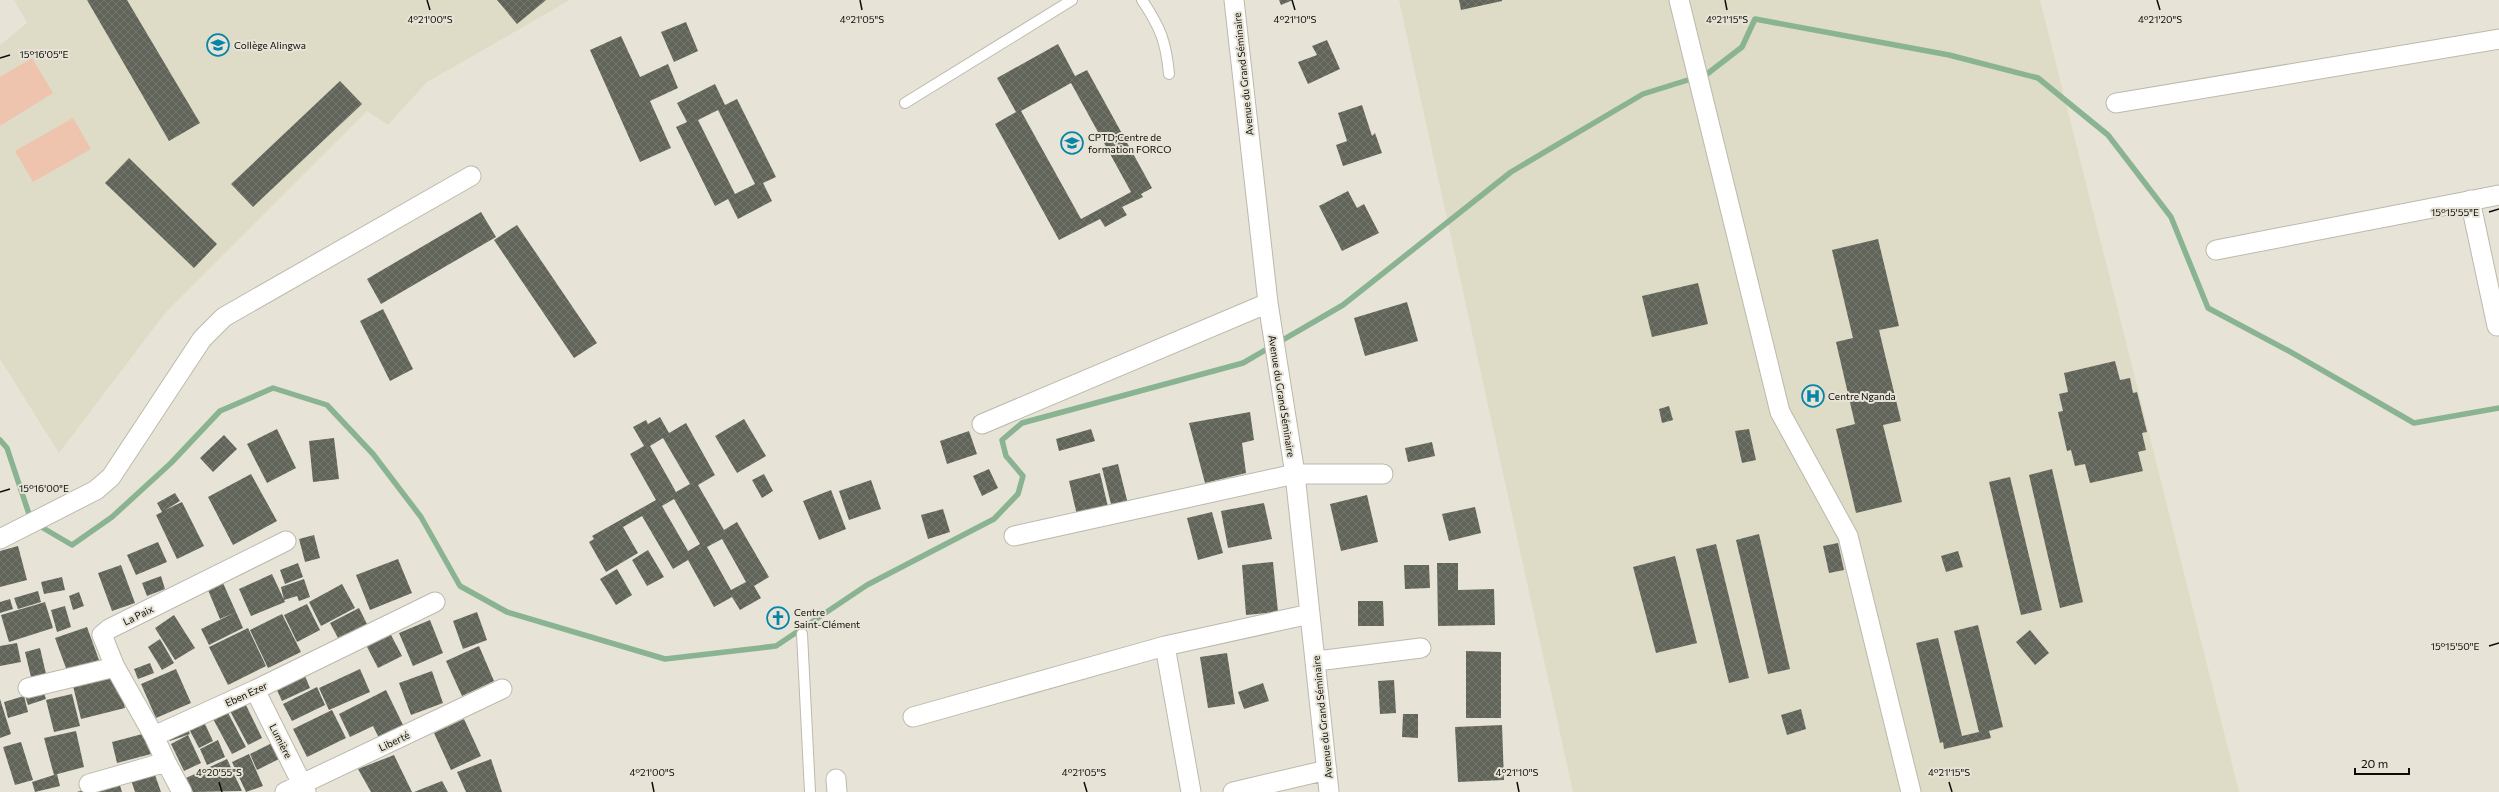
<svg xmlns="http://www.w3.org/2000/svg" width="2499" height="792" font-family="Commissioner,sans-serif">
	<defs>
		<pattern id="building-cross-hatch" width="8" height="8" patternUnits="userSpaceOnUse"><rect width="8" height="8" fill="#606459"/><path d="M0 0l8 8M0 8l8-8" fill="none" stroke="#767870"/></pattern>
	</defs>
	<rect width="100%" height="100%" fill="#e7e4d7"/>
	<path fill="#dedbc6" d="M14 0H570L427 82 388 125 367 111 166 312 59 453 0 359V45L27 23Z
		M1399 0H2040L2239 792H1573Z"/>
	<path fill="#efc4af" d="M32 58 53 93 0 126V77Z
		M73 118 91 149 33 182 15 151Z"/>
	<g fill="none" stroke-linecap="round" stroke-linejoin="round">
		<path stroke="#8ab391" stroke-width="5.5" d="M0 440 7 448 31 520
			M38 525 72 545 112 517 171 463 220 411 273 388 327 405 373 454 421 517 460 586 507 612 665 659 776 646 867 585 994 519 1018 494 1023 476 1006 456 1002 440 1022 423 1243 363 1343 305 1511 172 1643 94 1707 74 1742 47 1755 19 1949 55 2038 78 2108 135 2171 217 2208 308 2287 350 2414 423 2499 408"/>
	</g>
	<path fill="url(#building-cross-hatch)" fill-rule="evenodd" d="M87 0H127L200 123 169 141Z
		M497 0H546L517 24Z
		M1279 0H1293L1281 5Z
		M1459 0H1502V1L1461 10Z
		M686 22 698 51 674 62 661 32Z
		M621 36 640 77 668 64 678 88 650 101 671 148 640 162 590 50Z
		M1327 40 1340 69 1308 84 1298 62 1317 55 1312 46Z
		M1058 44 1075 76 1087 70 1152 188 1141 194 1143 197 1122 207 1127 215 1105 227 1100 219 1059 240 995 124 1016 112 997 78ZM1071 83 1131 192 1081 219 1021 111Z
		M340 81 362 104 253 207 231 184Z
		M715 84 725 105 737 99 776 177 763 183 772 201 738 219 728 199 715 206 676 127 687 122 677 103ZM718 110 755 184 735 194 698 120Z
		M1362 105 1372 136 1375 133 1382 153 1343 166 1336 145 1347 141 1338 113Z
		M129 158 217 244 194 268 105 183Z
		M1348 191 1357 208 1364 204 1379 233 1342 251 1319 206Z
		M481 212 496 237 381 304 367 279Z
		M517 225 597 343 574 358 494 240Z
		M1878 239 1899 326 1879 330 1901 421 1883 425 1902 502 1856 513 1836 429 1855 424 1836 342 1853 338 1832 250Z
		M1698 283 1708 324 1652 337 1642 296Z
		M1407 302 1418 341 1365 356 1354 318Z
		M383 309 413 369 390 381 360 321Z
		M2115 361 2120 380 2130 378 2133 393 2137 392 2147 432 2142 433 2146 450 2138 452 2143 471 2090 483 2085 464 2075 466 2071 450 2067 451 2058 412 2063 411 2059 394 2068 392 2064 373Z
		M1669 406 1673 420 1662 423 1659 409Z
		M1250 412 1254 440 1242 443 1246 473 1205 483 1189 423Z
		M660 417 669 433 686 423 715 475 698 485 724 530 737 522 769 577 754 586 761 598 740 610 732 597 714 607 688 560 673 569 642 516 623 527 638 553 606 572 589 542 594 539 592 536 656 500 630 454 644 446 633 427 646 420 648 424ZM663 438 690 484 676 492 650 446ZM674 499 700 544 688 551 662 506ZM722 539 746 582 731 590 707 547Z
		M744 419 766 456 737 473 715 436Z
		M277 429 296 468 267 483 247 444Z
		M1091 429 1095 441 1059 451 1056 439Z
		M1749 429 1756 460 1742 463 1735 431Z
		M969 431 977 454 947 464 940 441Z
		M224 435 237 449 213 472 200 458Z
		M334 438 339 479 313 482 309 441Z
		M1432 442 1435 456 1408 462 1405 448Z
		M1118 464 1128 504 1112 508 1102 468Z
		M989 469 998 488 982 496 973 476Z
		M2052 469 2083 602 2060 608 2029 475Z
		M1100 473 1108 507 1077 515 1069 481Z
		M251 474 277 521 233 545 208 497Z
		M764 474 773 491 762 498 752 480Z
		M2010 477 2042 610 2021 615 1989 482Z
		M871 480 881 509 849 520 839 491Z
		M831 490 846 529 819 540 803 501Z
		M175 493 180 501 165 510 182 502 204 546 177 559 156 515 162 512 157 503Z
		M1367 495 1378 542 1341 551 1330 504Z
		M1264 503 1272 539 1228 548 1221 511Z
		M1475 507 1481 533 1449 541 1442 514Z
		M943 509 950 532 928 539 921 515Z
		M1212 512 1223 553 1198 560 1187 518Z
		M1759 534 1790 669 1768 674 1736 540Z
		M314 535 320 558 305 562 299 539Z
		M158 542 167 562 136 575 127 555Z
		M1838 543 1844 570 1829 573 1823 546Z
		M1716 544 1749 678 1729 683 1696 549Z
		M18 546 27 580 0 587V551Z
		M648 550 664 577 647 586 632 560Z
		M1958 551 1963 567 1946 572 1941 556Z
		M1675 556 1697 643 1656 653 1633 567Z
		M398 559 412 593 370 610 356 575Z
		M1273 562 1278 612 1246 615 1242 565Z
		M298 563 303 577 285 584 280 570Z
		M1437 563H1458V590L1494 589 1495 625 1438 626Z
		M121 565 135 603 112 611 98 573Z
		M1404 565H1429L1430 588 1405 589Z
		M617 569 632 595 616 605 600 579Z
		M272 574 285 602 251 616 239 589Z
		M161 576 165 589 147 596 142 583Z
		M62 577 65 590 44 594 41 582Z
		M304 579 310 597 299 601 297 596 284 600 281 587Z
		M223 583 236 612 220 619 208 590Z
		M342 584 355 608 321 626 309 602Z
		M38 591 41 602 18 609 14 598Z
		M79 592 84 606 73 610 69 596Z
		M10 599 13 609 0 613V602Z
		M1358 601H1383L1384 626H1358Z
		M45 602 53 628 9 642 1 615Z
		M307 604 320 630 297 642 284 615Z
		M65 606 71 627 57 632 51 610Z
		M359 608 367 624 338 638 330 623Z
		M236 612 243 628 209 645 201 629Z
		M477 612 487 640 463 649 453 621Z
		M282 614 301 652 268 668 250 630Z
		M174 615 195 648 175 660 155 628Z
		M430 620 443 653 413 666 399 633Z
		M1978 625 2003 727 1989 731 1991 738 1944 749 1943 742 1940 743 1916 643 1938 638 1962 736 1979 732 1954 631Z
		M87 627 99 660 67 671 55 638Z
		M248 628 266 666 228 685 209 647Z
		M2030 630 2049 653 2035 665 2016 642Z
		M390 633 402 656 378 668 366 645Z
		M160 639 174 663 162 670 148 647Z
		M17 643 21 662 0 666V646Z
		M479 646 494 681 462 696 446 661Z
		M40 648 46 674 31 677 25 652Z
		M1466 651 1501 652V718H1466Z
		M1227 653 1235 704 1208 708 1200 657Z
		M150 663 154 673 138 679 134 669Z
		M176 669 191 703 156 718 141 684Z
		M360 669 370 692 329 710 319 688Z
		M432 671 443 703 411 715 399 683Z
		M116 675 125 708 81 719 73 686Z
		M305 676 310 688 282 701 276 688Z
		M1394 680 1396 713 1380 714 1378 681Z
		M1263 683 1269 701 1244 709 1238 692Z
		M42 687 46 699 28 705 24 693Z
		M317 687 325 705 292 721 283 704Z
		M386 690 405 729 381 742 373 726 350 737 339 714Z
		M72 694 80 726 54 732 46 700Z
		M24 696 28 712 8 718 4 702Z
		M0 699 11 734 0 738Z
		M244 701 262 738 248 745 229 709Z
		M226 709 246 747 232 754 212 717Z
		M1801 709 1806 729 1787 735 1781 715Z
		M332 710 346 738 307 757 293 729Z
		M1403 714H1418V738L1402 737Z
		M464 719 481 756 451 770 434 733Z
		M204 722 213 741 199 748 189 729Z
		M186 725 190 734 170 741 167 733Z
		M1502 725 1504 780 1458 782 1455 727Z
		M76 731 84 767 54 775 44 738Z
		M150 732 155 753 117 763 112 742Z
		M188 735 201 763 184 771 171 744Z
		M218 740 225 757 207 765 200 749Z
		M21 742 33 780 15 785 3 747Z
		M272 743 279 759 257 770 250 754Z
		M249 754 263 786 246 792 232 762Z
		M394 755 412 792H371L358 769Z
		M227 759 242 791 193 792 186 778Z
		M491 759 502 792H466L457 772Z
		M154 772 161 792H135L131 780Z
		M57 774 60 786 35 792 32 782Z
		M118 779 122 792H77Z
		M442 781 448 792H414Z"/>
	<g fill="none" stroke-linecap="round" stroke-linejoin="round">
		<g stroke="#bcb9ac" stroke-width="12">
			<path id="service" d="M1142 0C1160 27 1166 41 1169 74
				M905 103 1072 0
				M802 634 810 792"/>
		</g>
		<g stroke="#bcb9ac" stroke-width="21">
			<path id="minor" d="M1234 0 1268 303 1295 474 1329 792
				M1679 0 1780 412 1848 536 1911 792
				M2116 103 2499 39
				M2470 200 2497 326
				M2216 250 2499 195
				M982 424 1268 303
				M1014 536 1295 474H1383
				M0 539 96 490 111 477 202 339 224 317 471 176
				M1165 646 1191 792
				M1317 661 1421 648
				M28 688 115 667
				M255 690 306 792
				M913 717 1165 646 1310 614
				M154 736 115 667 102 635 109 629 286 541
				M166 762 182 792
				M836 779 837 792
				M89 784 166 762 154 736 255 690 435 602
				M285 792 502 689
				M1233 792 1327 770"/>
		</g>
		<use href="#service" stroke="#fff" stroke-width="10"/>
		<use href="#minor" stroke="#fff" stroke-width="19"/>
	</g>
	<path fill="none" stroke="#0d0c08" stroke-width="1.5" d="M427 0 430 10M860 0 862 10M1292 0 1295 10M1725 0 1727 10M2157 0 2160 10M0 58 10 55M2489 212 2499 209M0 492 10 489M2489 646 2499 643M219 782 222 792M652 782 654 792M1084 782 1087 792M1517 782 1519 792M1949 782 1952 792"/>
	<defs>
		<g id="school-ring" transform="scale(1.15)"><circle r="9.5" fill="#e7e4d7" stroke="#0685a9" stroke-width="1.5"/><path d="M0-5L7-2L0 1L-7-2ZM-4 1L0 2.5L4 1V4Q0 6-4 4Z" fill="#0685a9"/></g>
		<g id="university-ring" transform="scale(1.15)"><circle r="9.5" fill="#e7e4d7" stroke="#0685a9" stroke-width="1.5"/><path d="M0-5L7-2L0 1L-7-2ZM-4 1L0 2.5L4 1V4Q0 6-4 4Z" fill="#0685a9"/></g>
		<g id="hospital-ring" transform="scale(1.15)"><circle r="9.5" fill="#e7e4d7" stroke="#0685a9" stroke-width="1.5"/><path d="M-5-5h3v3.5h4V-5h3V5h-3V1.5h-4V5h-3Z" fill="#0685a9"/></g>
		<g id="church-ring" transform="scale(1.15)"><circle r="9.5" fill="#e7e4d7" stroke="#0685a9" stroke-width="1.5"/><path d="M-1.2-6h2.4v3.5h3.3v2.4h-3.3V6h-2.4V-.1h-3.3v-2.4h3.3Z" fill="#0685a9"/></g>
	</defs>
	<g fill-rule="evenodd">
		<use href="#school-ring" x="218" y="45"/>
		<use href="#university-ring" x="1072" y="143"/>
		<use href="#hospital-ring" x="1813" y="396"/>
		<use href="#church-ring" x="778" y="618"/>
	</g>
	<g text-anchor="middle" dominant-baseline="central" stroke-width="4" stroke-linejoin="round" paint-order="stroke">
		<g font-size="10" fill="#0d0c08" stroke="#e7e4d7" text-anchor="start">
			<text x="234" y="45">Collège Alingwa</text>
			<text x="1088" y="137">CPTD;Centre de<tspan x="1088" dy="12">formation FORCO</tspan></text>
			<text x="1828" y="396">Centre Nganda</text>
			<text x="794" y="612">Centre<tspan x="794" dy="12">Saint-Clément</tspan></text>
		</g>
		<g font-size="10" fill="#0d0c08" stroke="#e7e4d7">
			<text transform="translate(1243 74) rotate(-96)">Avenue du Grand Séminaire</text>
			<text transform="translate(1282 396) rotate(81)">Avenue du Grand Séminaire</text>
			<text transform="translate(138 615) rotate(-26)">La Paix</text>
			<text transform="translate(246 694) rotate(-25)">Eben Ezer</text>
			<text transform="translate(1322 717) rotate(-96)">Avenue du Grand Séminaire</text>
			<text transform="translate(281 741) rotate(63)">Lumière</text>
			<text transform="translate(394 741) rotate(-26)">Liberté</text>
		</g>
	</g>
	<g font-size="10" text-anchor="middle" fill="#0d0c08" stroke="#e7e4d7" stroke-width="4" stroke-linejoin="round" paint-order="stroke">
		<text x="430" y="23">4°21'00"S</text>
		<text x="862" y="23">4°21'05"S</text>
		<text x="1295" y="23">4°21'10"S</text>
		<text x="1727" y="23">4°21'15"S</text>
		<text x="2160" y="23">4°21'20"S</text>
		<text x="44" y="58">15°16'05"E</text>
		<text x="2455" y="216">15°15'55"E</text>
		<text x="44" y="492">15°16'00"E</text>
		<text x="2455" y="650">15°15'50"E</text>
		<text x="219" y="776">4°20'55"S</text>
		<text x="652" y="776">4°21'00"S</text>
		<text x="1084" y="776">4°21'05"S</text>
		<text x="1517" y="776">4°21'10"S</text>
		<text x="1949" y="776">4°21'15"S</text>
	</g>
	<path d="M2355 768v6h54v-6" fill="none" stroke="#0d0c08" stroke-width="2"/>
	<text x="2361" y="768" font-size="12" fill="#0d0c08" stroke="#e7e4d7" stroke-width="3" paint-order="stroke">20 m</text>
</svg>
